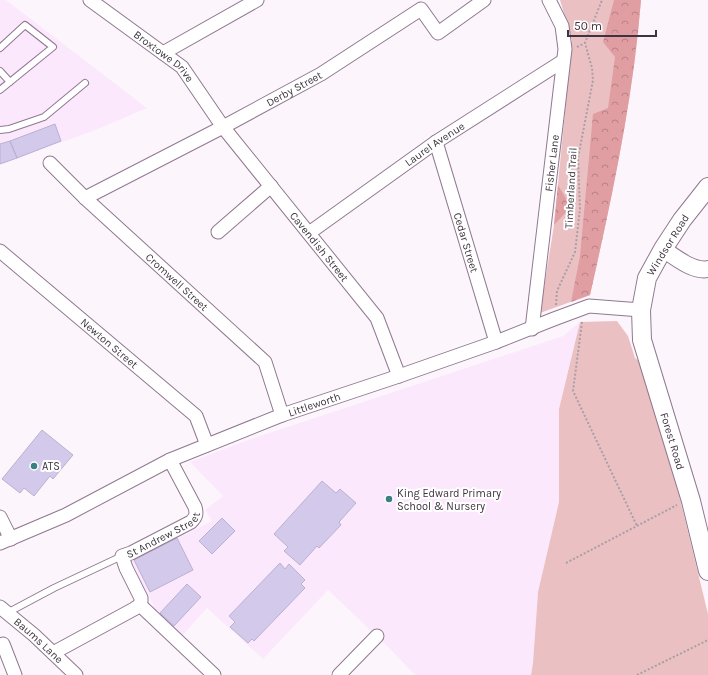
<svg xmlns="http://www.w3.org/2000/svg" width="708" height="675" font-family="Karla,sans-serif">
	<defs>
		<pattern id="forest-crowns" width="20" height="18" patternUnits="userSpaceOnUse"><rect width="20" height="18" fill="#e09ea2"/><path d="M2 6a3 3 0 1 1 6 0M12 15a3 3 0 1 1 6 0" fill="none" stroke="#b78285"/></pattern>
	</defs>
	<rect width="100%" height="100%" fill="#fcf6fc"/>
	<path fill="#fce8fd" d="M0 0H6L147 108 93 131 0 164Z
		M580 322 559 409V502L538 592 533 663 531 675H415L387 646 328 590 263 659 207 608 183 635 157 613 131 561 212 521 205 510 223 496 190 462 248 440 563 336Z"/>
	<path fill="#ebc0c2" d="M560 0H641C633 100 612 197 590 295L540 313 554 225 572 40Z
		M617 321 628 336 635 358 641 363 681 503 708 614V675H531L533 663 538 592 559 502V409L580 322Z"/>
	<path fill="url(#forest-crowns)" d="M614 0H641C633 100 612 197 590 295L571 302 580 256 593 114 608 108 615 57 603 42Z
		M558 185 571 207 554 225Z"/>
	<path fill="#d3c9ea" stroke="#bab0d1" d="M55 124 61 141 17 158 10 141Z
		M10 141 17 158 0 164V144Z
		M42 430 73 455 53 479 50 476 34 496 24 488 20 493 2 479Z
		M322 481 336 493 340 489 356 503 339 522 341 525 319 548 317 546 300 565 284 551 288 547 274 534Z
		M222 518 235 531 212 554 199 541Z
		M177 538 193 570 150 592 134 560Z
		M280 563 285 569 289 564 305 580 301 584 305 588 254 641 252 639 248 643 230 627 235 622 229 616Z
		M187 584 201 597 174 626 160 613Z"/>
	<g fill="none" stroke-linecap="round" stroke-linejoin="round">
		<g stroke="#907891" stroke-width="8">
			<path id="service" d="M0 48 25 25 53 47 0 90
				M0 71 10 82
				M0 130 9 129 44 117 85 83
				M7 613 54 588 122 556"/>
		</g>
		<g stroke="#907891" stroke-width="15">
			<g id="minor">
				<path id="s1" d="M90 0 182 67 223 127 377 318 399 376"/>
				<path d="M163 53 257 0"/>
				<path id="s2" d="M436 142 496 342"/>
				<path id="s3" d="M50 163 85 198 265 362 282 415"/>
				<path id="s4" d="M85 198 223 127 321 74 421 9 438 33 484 0"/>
				<path d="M218 232 271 186"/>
				<path id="s5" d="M309 233 436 142 563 61"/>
				<path id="s6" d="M0 251 196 416 207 445"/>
				<path id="s7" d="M532 329 565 49 562 26 549 0"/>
				<path d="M0 517 11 539"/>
				<path id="s8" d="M0 543 66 515 170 460 282 415 399 376 496 342 554 319 589 306 641 310"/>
				<path id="s9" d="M140 605 141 601V598L126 568 122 556 131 553 191 522C196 517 197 514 195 507L170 460"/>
				<path d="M140 605 214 675"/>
				<path id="s10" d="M0 607 34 635 76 675"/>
				<path d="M3 644 15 675"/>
				<path d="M53 653 134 609 140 605"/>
				<path d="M339 675 377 636"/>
			</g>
		</g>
		<g stroke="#907891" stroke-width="18">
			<path id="tertiary" d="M663 249C675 257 693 272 708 269"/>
		</g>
		<g stroke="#907891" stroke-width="20">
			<g id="secondary">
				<path id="s11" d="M708 187 682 220 663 249 647 278 641 310 642 340 691 501 708 571"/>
			</g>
		</g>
		<path stroke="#a79fa7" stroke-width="2" stroke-dasharray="2 2" stroke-linecap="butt" d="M577 47 585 43
			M556 305 557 291 575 252 580 209 578 158 593 80 592 68 585 43 602 0
			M582 322 573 391 637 526
			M566 563 677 505
			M637 675 708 640"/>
		<use href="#service" stroke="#fff" stroke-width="6"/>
		<use href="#minor" stroke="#fff" stroke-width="13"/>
		<use href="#tertiary" stroke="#fff" stroke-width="16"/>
		<use href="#secondary" stroke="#fff" stroke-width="18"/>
	</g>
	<g fill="#398183" stroke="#fff" stroke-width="1.5">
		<circle cx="34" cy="466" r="4"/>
		<circle cx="389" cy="499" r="4"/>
	</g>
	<g text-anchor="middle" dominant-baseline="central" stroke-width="4" stroke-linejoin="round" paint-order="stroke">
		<g font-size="11" fill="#3e343f" stroke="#fff">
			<text stroke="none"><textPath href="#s1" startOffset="93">Broxtowe Drive</textPath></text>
			<text stroke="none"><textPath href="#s4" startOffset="236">Derby Street</textPath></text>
			<text stroke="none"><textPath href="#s5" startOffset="154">Laurel Avenue</textPath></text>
			<text stroke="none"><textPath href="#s7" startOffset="167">Fisher Lane</textPath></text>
			<text transform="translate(571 188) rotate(-87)">Timberland Trail</text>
			<text stroke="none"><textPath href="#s2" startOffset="105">Cedar Street</textPath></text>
			<text transform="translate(668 245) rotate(-58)">Windsor Road</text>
			<text stroke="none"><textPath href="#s1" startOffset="340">Cavendish Street</textPath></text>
			<text stroke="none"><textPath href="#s3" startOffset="174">Cromwell Street</textPath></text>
			<text stroke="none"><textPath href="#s6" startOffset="143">Newton Street</textPath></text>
			<text stroke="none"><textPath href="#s8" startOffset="344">Littleworth</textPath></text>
			<text stroke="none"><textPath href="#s11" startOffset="278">Forest Road</textPath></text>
			<text stroke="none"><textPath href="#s9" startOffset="100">St Andrew Street</textPath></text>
			<text stroke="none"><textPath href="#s10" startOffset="51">Baums Lane</textPath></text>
		</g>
		<g font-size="11" fill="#3e343f" stroke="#fff" text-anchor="start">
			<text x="42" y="466">ATS</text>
			<text x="397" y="493">King Edward Primary<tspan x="397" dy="13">School &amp; Nursery</tspan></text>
		</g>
	</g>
	<path d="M568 30v6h88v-6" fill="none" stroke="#3e343f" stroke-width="2"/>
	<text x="574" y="30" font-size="12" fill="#3e343f" stroke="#ffffff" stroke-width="3" paint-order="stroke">50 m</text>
</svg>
